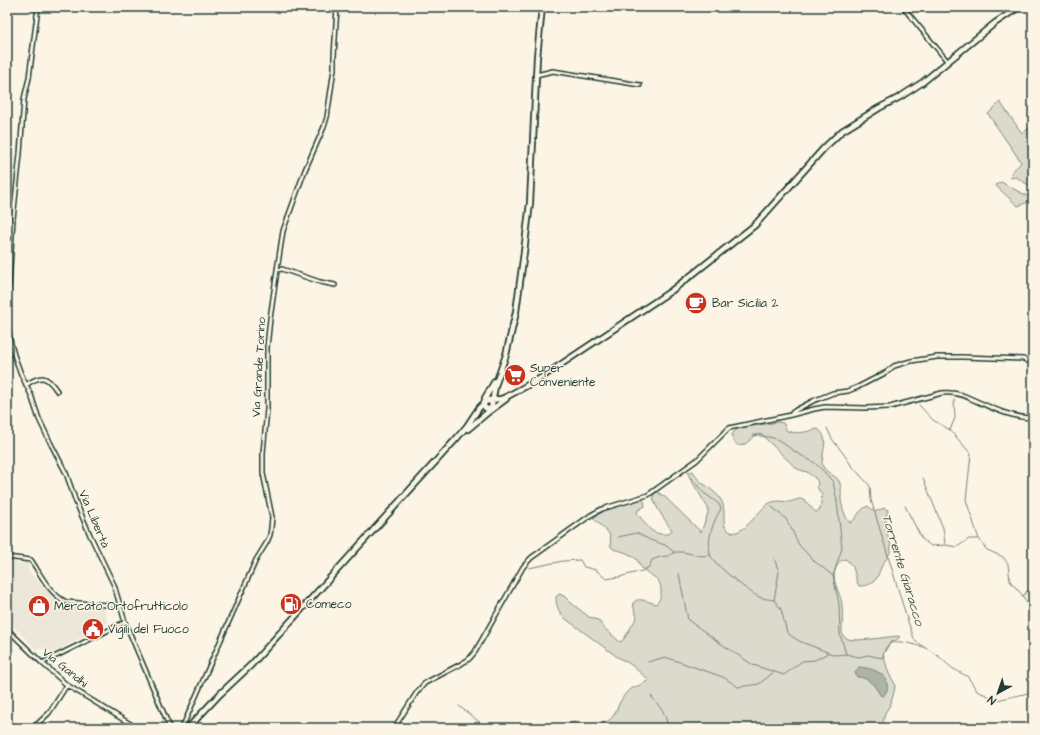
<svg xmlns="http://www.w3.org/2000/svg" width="1040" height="735" font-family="'Architects Daughter',sans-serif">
	<rect width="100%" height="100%" fill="#fcf5e5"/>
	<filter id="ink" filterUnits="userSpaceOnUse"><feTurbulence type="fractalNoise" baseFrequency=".025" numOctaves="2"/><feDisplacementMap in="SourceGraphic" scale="8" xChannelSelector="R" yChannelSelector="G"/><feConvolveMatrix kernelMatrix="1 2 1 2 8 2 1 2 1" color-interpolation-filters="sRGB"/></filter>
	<g filter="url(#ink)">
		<path fill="#ece7d8" d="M7 559 16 560V563L22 564 23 561 29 562 28 569 30 573 62 605 104 608 108 623 53 653 51 650 49 651 39 648 37 650 7 620Z"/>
		<path fill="#dcdacc" stroke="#7e8c80" d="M1000 102 1022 133 1033 126V186C1026 185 1021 180 1016 177L1011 178 1010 177C1011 169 1018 168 1021 162L988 114Z
			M1001 182 1027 196 1033 197V200L1030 199 1026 203 1018 206 997 187 996 185 999 183Z
			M778 422 783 423 787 431C799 435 807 431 818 429 827 436 825 445 823 454 823 458 822 460 822 464 824 473 835 474 839 481 842 487 841 494 841 500 842 507 845 517 850 523 858 518 858 510 868 506L875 512 884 508 888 510C886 517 885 526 887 533 888 538 891 542 891 548 891 556 882 562 880 570 878 574 878 579 874 581 870 585 865 586 859 586L857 582 853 567 846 559C841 560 839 562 837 566 829 580 841 592 842 605 843 614 842 624 842 633L844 637 848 639 857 640 872 639 897 636 900 637 896 640 891 642 883 654 889 674 894 682 895 687 893 696 890 705 885 713 882 728H562L570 723 575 722C580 726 583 725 589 725 607 724 612 722 619 704 621 700 624 695 628 691 634 686 643 685 649 680L630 664 616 656 566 619C559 613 556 606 556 597L559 594 564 596 570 602 589 617 598 620 604 628 620 642 624 639 637 617 634 609 633 603 637 600C644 599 649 602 656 604 660 600 660 598 661 593 662 576 651 578 642 568 639 565 639 562 637 560 633 555 621 550 615 550L611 547 610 536 608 532 593 518C607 507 624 504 641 499L644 501 645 506 637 511C638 515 641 518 644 522 651 532 656 535 669 534L672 530C666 522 653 504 653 495L657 492 665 497 696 527 701 532 708 513V508L690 478 688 473 693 471C698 485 716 488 722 502 726 509 722 524 726 528 738 545 759 509 768 504 775 500 781 501 788 502 794 502 798 497 803 500 808 502 811 509 816 512L820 510 822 495 817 487 818 482 815 478 807 472 797 469 767 440 764 436 759 434C753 436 750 441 745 444 737 449 732 441 732 434L736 430 740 428Z"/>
		<path fill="#aeb3a7" stroke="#758479" d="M859 667C871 668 885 672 887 684 888 689 887 692 883 696L880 695C875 686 869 677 857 677L855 673Z"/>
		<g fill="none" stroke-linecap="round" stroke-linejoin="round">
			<path stroke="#758479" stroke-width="1" d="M919 405 933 420 950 430 971 454 966 500 979 539 987 550 1003 557 1008 564 1010 581 1023 596 1033 615
				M827 428 832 439 843 453 851 465 870 486 871 500 908 622 915 641 924 647 937 655 952 668 968 677 977 691 997 700 1033 692
				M950 430 955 418 954 400
				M753 435 769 437 777 439 797 453 815 463 828 476 833 482 837 501 842 548 833 576 839 604 840 634 846 654
				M691 478 704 493 719 504 721 509C713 521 707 539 710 554 712 563 750 593 759 597 763 599 770 599 774 600L781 609 787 633 799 641 835 655 846 654 859 657 868 655 882 658C884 655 884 651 885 649 892 636 911 644 922 647
				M923 478 943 528 945 544
				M771 506 786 519 791 528 799 545 813 560 833 576
				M905 506 922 539 931 546 945 545 957 547 969 539H978
				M618 537 637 533 650 540 665 545 674 552
				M774 558 779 572 774 600
				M529 568 563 561 580 560 584 567 596 570 606 579 619 577 642 571 649 567 652 560 660 557 668 556 675 552H683L701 556 710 555
				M679 574 688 620 720 643 753 665 784 675 802 661 815 660 828 653
				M1023 596 1033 584
				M648 662 665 657 723 677 738 687 759 684 774 672
				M651 696 663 711 669 728
				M459 706 487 728"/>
			<g stroke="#1f3d34" stroke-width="6">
				<path id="street" d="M903 7 948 62
					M536 75 553 71 640 85
					M277 270 282 269 320 282 335 285
					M7 302 9 285 13 219 20 154 24 99 29 78 38 7
					M7 316 10 340 14 355 21 374 31 395 39 419 51 444 66 473 76 502 90 535 114 585 125 622 170 728
					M26 385C42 374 47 376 57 391
					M792 413 796 410 813 401 833 393 848 391 858 387 885 373 894 366 911 361 937 357H963L1023 359 1033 363
					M7 557 31 560C41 575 49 593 66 602L121 606
					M7 629 42 663 67 685 137 728
					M42 663 125 622
					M33 728 49 713 67 685
					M182 728 256 560 267 542 270 535 271 528 272 517 263 473V453L267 409V347L270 319 277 270 283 231 305 170 324 127 327 117 334 69V56L337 7
					M394 728 417 692 425 683 461 664 469 659 475 652 523 567 531 558 591 515 602 509 648 495 697 460 729 428 791 415 814 409 825 407 866 408 890 407 942 393C949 392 955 393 962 395 985 404 1008 418 1033 418"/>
			</g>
			<g stroke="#1f3d34" stroke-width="8">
				<path id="secondary" d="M488 400 501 399 506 397 539 379 671 291 693 274 755 225 824 148 842 131 879 108 900 97 923 82 995 23 1016 9 1022 7
					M484 405a4 4 0 1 1 8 0a4 4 0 1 1-8 0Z
					M485 402V398L495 381
					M492 404 495 386 506 355 516 312 524 252 530 203 537 57 542 7
					M468 429 487 413 506 399
					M188 728 220 694 251 665 457 438 467 426 479 408 484 403"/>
			</g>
			<use href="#street" stroke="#fcf5e5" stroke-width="3"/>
			<use href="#secondary" stroke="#fcf5e5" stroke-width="4.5"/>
		</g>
	</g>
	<defs>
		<g id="cafe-disc" transform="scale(1.15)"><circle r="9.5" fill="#c8321e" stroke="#fcf5e5"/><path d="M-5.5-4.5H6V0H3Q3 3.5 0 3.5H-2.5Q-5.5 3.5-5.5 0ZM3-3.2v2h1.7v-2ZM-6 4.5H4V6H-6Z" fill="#fff"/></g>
		<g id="supermarket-disc" transform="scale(1.15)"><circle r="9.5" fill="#c8321e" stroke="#fcf5e5"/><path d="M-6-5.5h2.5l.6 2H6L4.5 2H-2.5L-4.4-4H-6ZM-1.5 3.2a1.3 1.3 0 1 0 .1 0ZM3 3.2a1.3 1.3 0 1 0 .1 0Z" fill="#fff"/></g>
		<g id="fuel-disc" transform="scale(1.15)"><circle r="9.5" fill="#c8321e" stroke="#fcf5e5"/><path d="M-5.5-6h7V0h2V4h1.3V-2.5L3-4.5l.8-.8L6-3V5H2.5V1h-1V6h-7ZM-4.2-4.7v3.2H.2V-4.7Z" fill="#fff"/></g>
		<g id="shop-disc" transform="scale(1.15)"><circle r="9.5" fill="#c8321e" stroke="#fcf5e5"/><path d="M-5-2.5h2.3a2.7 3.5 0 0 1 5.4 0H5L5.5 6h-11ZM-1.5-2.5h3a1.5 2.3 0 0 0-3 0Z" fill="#fff"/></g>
		<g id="civic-disc" transform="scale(1.15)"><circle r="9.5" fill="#c8321e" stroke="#fcf5e5"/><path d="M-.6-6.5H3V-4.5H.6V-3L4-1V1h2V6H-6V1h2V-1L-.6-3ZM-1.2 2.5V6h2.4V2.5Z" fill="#fff"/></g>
	</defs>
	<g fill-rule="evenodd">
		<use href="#cafe-disc" x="696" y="303"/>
		<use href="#supermarket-disc" x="515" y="375"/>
		<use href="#fuel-disc" x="291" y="604"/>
		<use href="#shop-disc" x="39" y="606"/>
		<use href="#civic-disc" x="93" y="629"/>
	</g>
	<g text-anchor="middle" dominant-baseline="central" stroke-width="3" stroke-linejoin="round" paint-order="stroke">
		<g font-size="12" fill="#1f3d34" stroke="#fcf5e5" text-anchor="start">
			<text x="712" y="303">Bar Sicilia 2</text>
			<text x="530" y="368">Super<tspan x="530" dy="14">Conveniente</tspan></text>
			<text x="306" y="604">Comeco</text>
			<text x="54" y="606">Mercato Ortofrutticolo</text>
			<text x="108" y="629">Vigili del Fuoco</text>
		</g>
		<g font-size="12" fill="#1f3d34" stroke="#fcf5e5">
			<text transform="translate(259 367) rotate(-87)">Via Grande Torino</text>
			<text transform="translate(94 519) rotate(67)">Via Libertà</text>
			<text transform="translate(65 668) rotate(39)">Via Gandhi</text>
		</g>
		<g font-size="13" font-style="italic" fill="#435a51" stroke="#fcf5e5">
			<text transform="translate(903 570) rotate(73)">Torrente Giaracco</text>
		</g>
	</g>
	<rect width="1040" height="735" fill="none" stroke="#fcf5e5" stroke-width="24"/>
	<rect x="12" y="12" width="1016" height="711" fill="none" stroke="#1f3d34" stroke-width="1.5" filter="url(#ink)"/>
	<g transform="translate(998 693) rotate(220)" stroke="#fcf5e5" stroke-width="3" paint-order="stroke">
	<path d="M0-3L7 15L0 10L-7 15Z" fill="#1f3d34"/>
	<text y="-6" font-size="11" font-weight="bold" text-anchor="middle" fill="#1f3d34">N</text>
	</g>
</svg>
